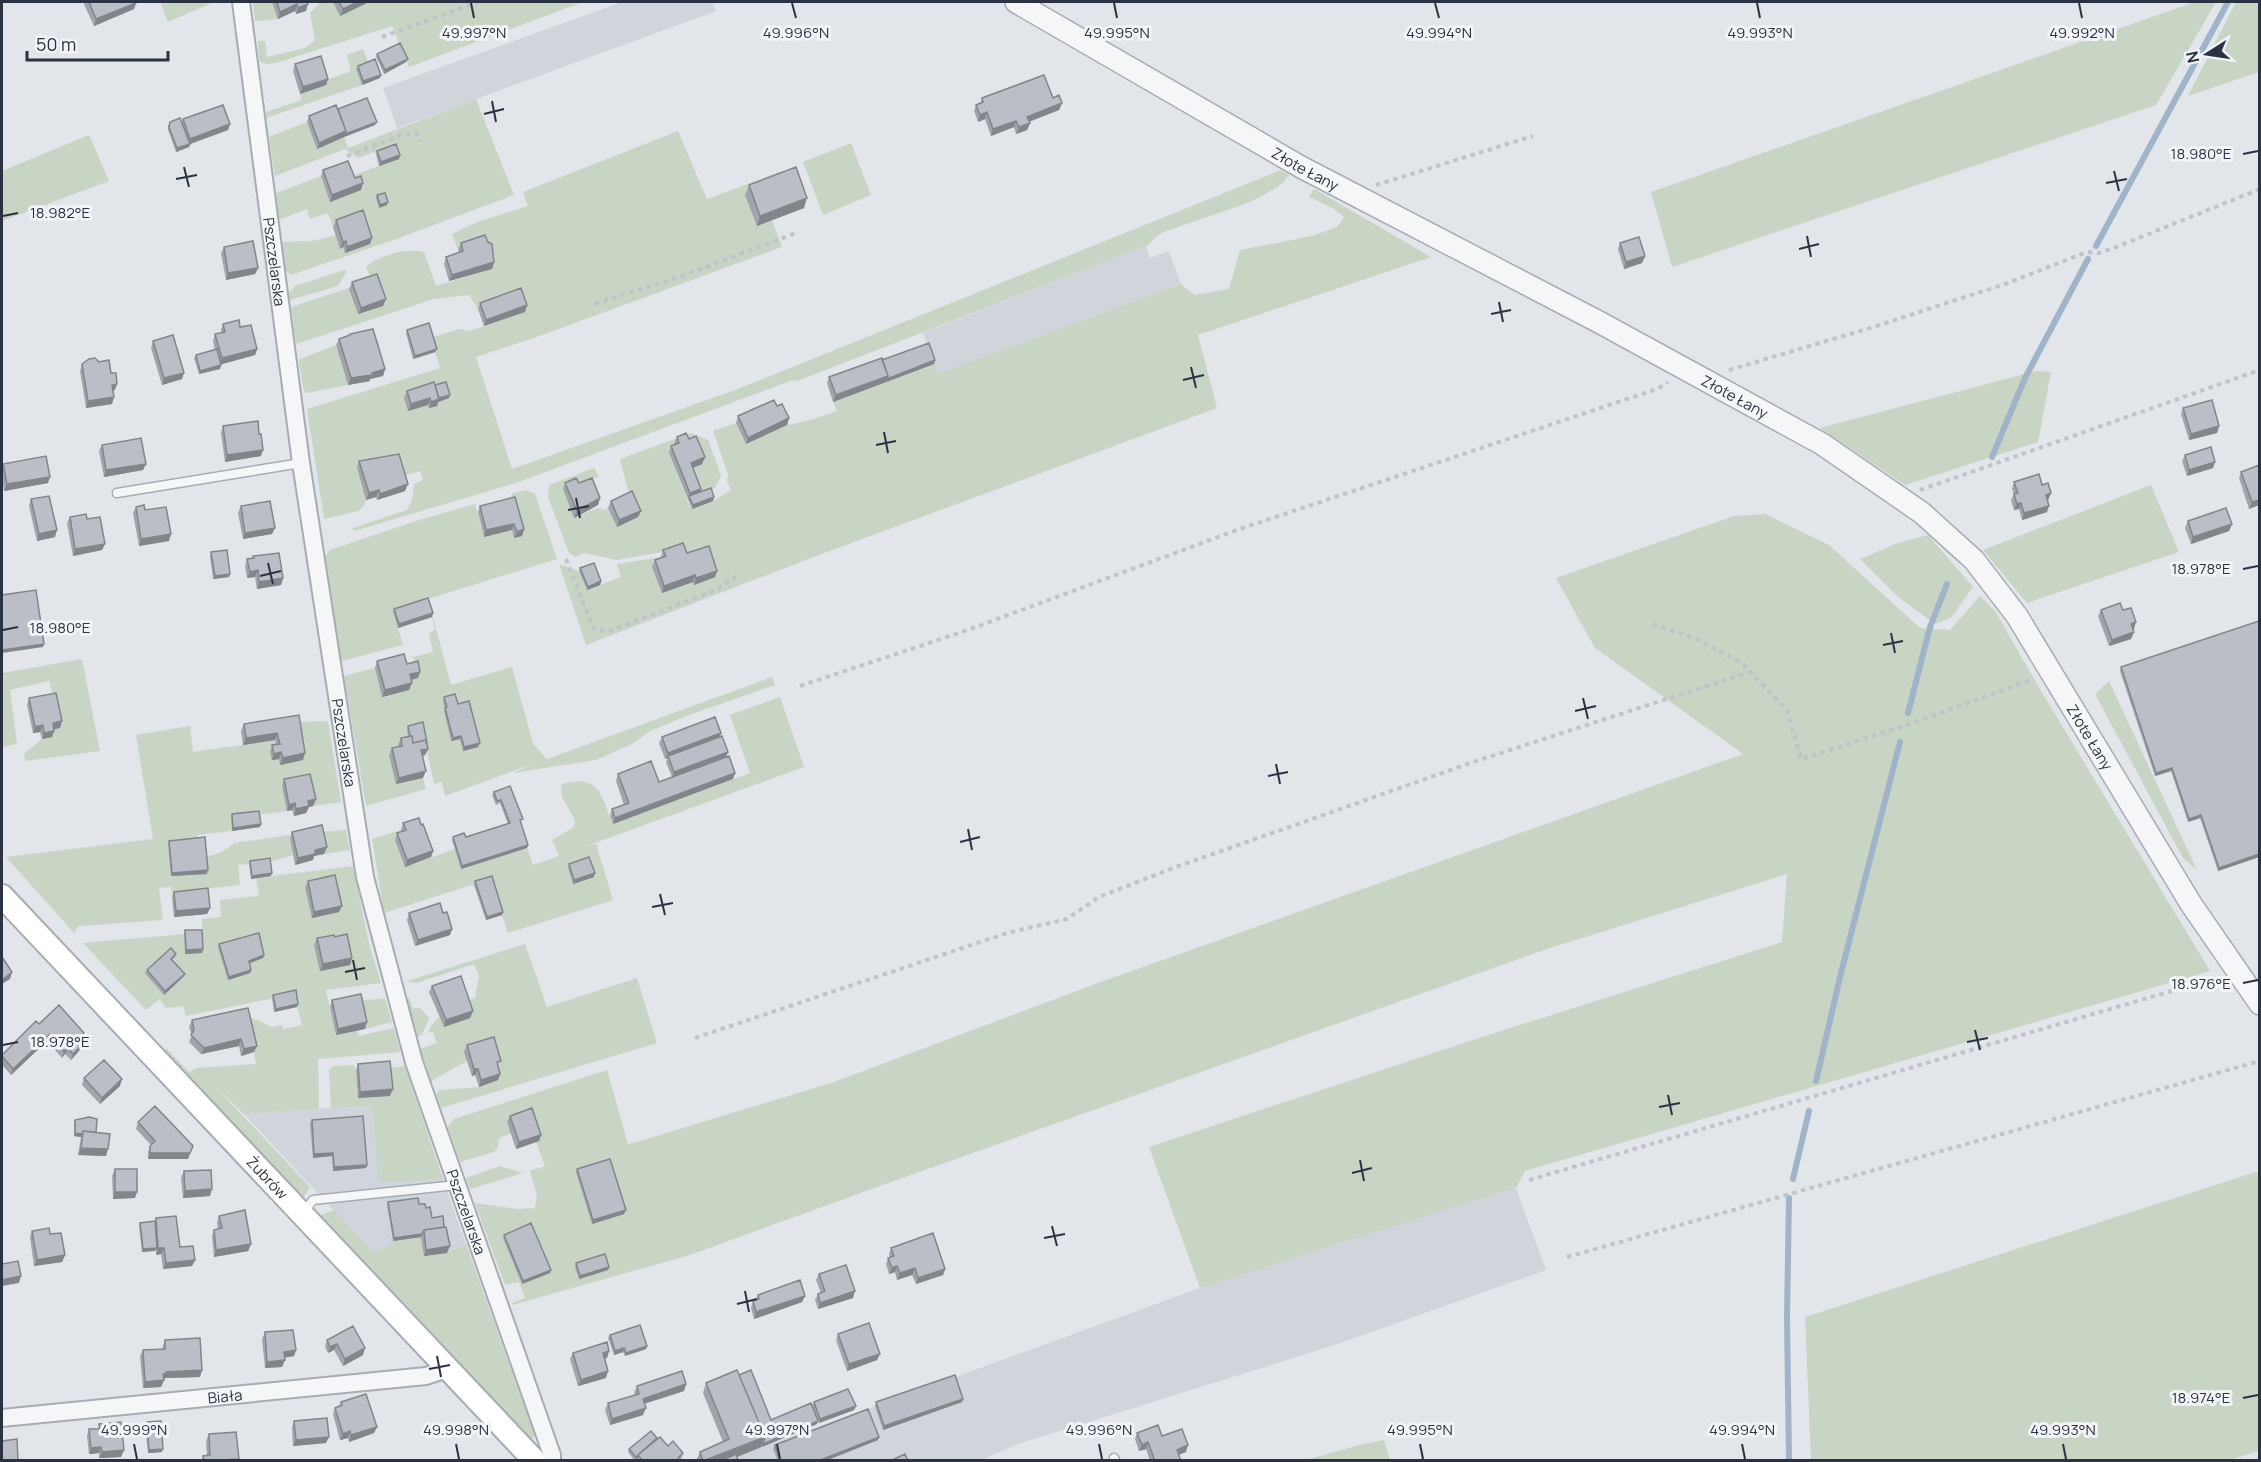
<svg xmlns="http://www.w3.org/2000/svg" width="2261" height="1462" font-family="Manrope,sans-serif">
	<rect width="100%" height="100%" fill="#e2e5ea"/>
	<path fill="#d0d5dc" d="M622 2H712L716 11 397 128 383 88Z
		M1146 246 1150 258 1169 251 1181 284 938 375 923 333Z
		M416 1102 455 1214 529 1420 244 1114Z
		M1516 1188 1546 1270 1335 1345 1018 1444 981 1460H727L1200 1288Z"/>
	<path fill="#c8d4c4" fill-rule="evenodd" d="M160 2H214L168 22Z
		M253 2H272L278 19 255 21Z
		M321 2H333L341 15 369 2H583L409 67 392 26 276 63 265 64 259 61 258 41H265L267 57 305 48 315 40 310 13Z
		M2195 2H2216L2156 105 1672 267 1651 192Z
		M2236 2H2259V72L2188 96Z
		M363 49 369 64 356 69 362 85 266 118V112L302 100 300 94 325 85 324 81 351 71 347 55Z
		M476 99 514 195 399 238 291 275 285 270 281 242 312 241 336 235 340 248 343 247 345 253 361 217 333 227 328 213 310 219 307 209 278 220 274 194 321 176 358 183 355 175 399 158 395 148 376 154 374 152 358 158 345 149 275 176 269 137 307 122 317 149 344 137 348 148Z
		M678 131 707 199 779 172 781 181 757 226 772 220 782 247 534 338 476 357 512 469 738 389 1281 170 1289 175 1283 183 1269 192 1250 202 1161 233 1146 246 797 381 793 380 516 483 354 531 353 528 407 510 412 500 414 484 423 480 420 471 401 477 366 500 363 507 358 511 324 519 307 409 440 368 431 338 459 329 470 331 525 312 519 295 478 309 469 295 434 299 296 344 291 307 349 288 358 314 383 306 366 267C379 255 407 248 424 252L436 286 492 269 458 250 452 234 477 222 528 206 523 192Z
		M89 135 109 181 2 221V171Z
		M851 143 871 195 823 215 803 162Z
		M1314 189 1431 257 1198 335 1217 408 816 556 586 645 559 564 579 571 587 590 621 577 617 564 661 557 664 563 662 593 693 582 694 585 681 549 617 560 585 553 575 557 569 553 548 497 549 485 594 468 599 477 574 484V517L600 507 602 511 608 508 617 527 638 517 630 498 620 459 691 433 708 440 721 475 715 488 699 495 677 450 669 453 691 509 713 501 731 490 727 481 728 474 713 431 736 423 746 444 787 425 811 420 837 411 833 402 934 364 938 374 1181 284 1195 295 1229 289 1240 250 1312 236 1337 227 1344 217 1333 208 1309 197Z
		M344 270 347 271 338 286 290 300 289 293 295 286Z
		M336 345 348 385 306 393 304 390 299 363 300 359Z
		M2036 371 2051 372 2038 442 1905 485 1820 428Z
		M2151 485 2179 552 2027 603 1983 550Z
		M526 490 535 494 557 559 428 599 451 685 512 667 533 744 547 759 772 677 775 685 689 715 650 731 632 744 596 760 513 773 538 762 445 796 442 782 434 784 426 746 407 729 409 742 400 752 397 784 423 778 426 789 366 806 344 676 375 668 382 697 407 681 418 678 413 657 433 652 429 633 435 630 432 617 393 612 403 645 341 661 325 557 330 550 419 520 475 504 484 537 512 530 514 538 522 535 511 494ZM445 711 478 747 460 739 451 741 444 712Z
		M1765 514 1829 545 1920 628 1950 630 1980 596 1995 611 2038 686 2210 971 1525 1171 1516 1188 1200 1288 1149 1147 1479 1038 1782 942 1787 874 1550 948 891 1182 690 1255 512 1305V1303L525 1298 519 1282 505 1285 475 1203 516 1209 535 1208 537 1195 530 1171 545 1166 536 1142 538 1141 507 1122 511 1134 501 1137 498 1141V1147L494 1152 460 1162 448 1127 454 1119 607 1070 628 1144 640 1141 834 1082 1098 983 1743 754 1595 648 1556 578 1734 516Z
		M1928 535 1973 587 1951 618 1935 624 1898 597 1860 559 1898 543Z
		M82 659 100 751 25 761 24 754 42 739 54 699 49 681 10 690 17 744 2 747V673Z
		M2109 681 2197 870 2183 858 2095 694Z
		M780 697 804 767 584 847 596 844 613 900 508 933 490 879 384 913 372 839 401 830 403 837 405 867 455 849 461 869 527 848 533 865 559 856 552 840 574 827 575 820 562 797 561 784C601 774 600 794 613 824L750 773 730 715Z
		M328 721 341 802 313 806 308 780 287 811 231 818 232 831 197 835V841L171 876 206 874 205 856C217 855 226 851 234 843L290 835 293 855 269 862 238 865 240 885 205 889 206 895 172 898 171 887 159 888 163 920 79 926 74 933 6 857 153 839 136 735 190 726 193 752 275 740 281 765 296 722Z
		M346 830 350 850 324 854 320 832Z
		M353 866 369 944 381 983 326 990 336 1035 357 1031 359 1036 394 1028 400 1052 318 1059 319 1109 244 1114 213 1084 310 1187 302 1200 165 1051 166 1048 189 1072 197 1068 256 1064 246 1015 272 1027 282 1025 283 1029 302 1025 294 994 186 1016 183 1006 166 1008 160 999 146 1010 83 943 184 934 185 953H202V919L221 917 220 900 259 896 256 878Z
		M525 944 547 1007 637 978 657 1043 441 1108 436 1094 440 1090 479 1087 498 1080 495 1069 499 1067 467 1061 431 1081 420 1049 437 1043 433 1032 428 1033C433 1016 459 1004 475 998L479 976 474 964 416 983 407 981Z
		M385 998 392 1022 365 1029 359 1001Z
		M409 998 413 1009 419 1007 429 1018 422 1035 416 1037 404 1000Z
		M353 1065 356 1070 359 1098 390 1096 388 1068 405 1066 443 1179 378 1182 373 1106 331 1108 329 1070 333 1066Z
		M500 1166 523 1173 470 1189 466 1178Z
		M2259 1171V1451L2229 1460H1811L1805 1317Z
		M334 1210 373 1252 388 1248 393 1241 421 1237 424 1256 447 1253 466 1244 529 1420 537 1431 530 1443 318 1216Z
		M1384 1440 1390 1460H1306L1359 1445Z"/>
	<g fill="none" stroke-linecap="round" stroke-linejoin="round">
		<path stroke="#9fb4c9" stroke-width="6" d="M2096 246 2228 2
			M1992 457 2025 378 2088 259
			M1908 713 1930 627 1947 584
			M1816 1081 1841 973 1900 742
			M1793 1179 1809 1111
			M1789 1460 1787 1318 1789 1198"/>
		<g stroke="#a7acb4" stroke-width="11">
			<path id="service" d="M117 493 301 463
				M303 1213 313 1200 457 1185
				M1114 1458 1115 1460"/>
		</g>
		<g stroke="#a7acb4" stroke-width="20">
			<g id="minor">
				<path id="s1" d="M241 2 301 463 365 877 414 1062 552 1455V1460"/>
				<path id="s2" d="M2 1418 426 1376 447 1369"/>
			</g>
		</g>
		<g stroke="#a7acb4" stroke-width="24">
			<g id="tertiary">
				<path id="s3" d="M1016 2 1301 167 1599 322 1822 444 1922 513 1974 560 2017 616 2191 904 2260 1004"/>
			</g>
		</g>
		<g stroke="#a7acb4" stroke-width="26">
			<g id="secondary">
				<path id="s4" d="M2 896 534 1460"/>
			</g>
		</g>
		<path stroke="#c0c3c9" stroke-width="4" stroke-dasharray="4.5 4.5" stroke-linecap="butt" d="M382 37 478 2
			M347 156 399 136 416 133 421 141
			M1376 185 1533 136
			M595 304 687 274 796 233
			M1729 370 1870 328 2005 284 2087 252 2099 253 2114 248 2260 189
			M1920 490 2260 370
			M566 559 593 627 607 632 718 589 740 574
			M1653 624 1697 639 1743 664 1787 710 1801 759 1904 726 2034 679
			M800 686 965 631 1237 530 1657 389 1668 382
			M695 1038 1007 933 1067 919 1099 897 1176 867 1473 762 1750 672
			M1529 1180 2219 977
			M1567 1257 2260 1061"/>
		<use href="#service" stroke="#f5f6f8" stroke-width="8"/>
		<use href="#minor" stroke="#f5f6f8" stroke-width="16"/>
		<use href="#tertiary" stroke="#f5f6f8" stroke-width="21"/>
		<use href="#secondary" stroke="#fff" stroke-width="22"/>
	</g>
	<path fill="#a0a4ab" d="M83 2H136L134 9 94 26Z
		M272 2H307L306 11 296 14 295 11 278 19Z
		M333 2H369L340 16Z
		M377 54 408 59 406 62 384 74 376 57Z
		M295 64 328 79 326 85 300 94 293 71Z
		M358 66 380 78 362 85 356 69Z
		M982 98H1053L1062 103 1059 110 1029 122 1030 123 1027 130 1016 134 1014 127 991 136 985 119 978 122 974 111 976 105 980 104Z
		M338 109 375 125 344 137 317 149 307 122 309 116Z
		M183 119 230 124 228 130 190 144 189 147 176 152 168 130V126L170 122H182Z
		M377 151 400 155 399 159 379 166 376 154Z
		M323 170 355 178 361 190 330 202 321 176Z
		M749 185 804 208 757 226 745 195Z
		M377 195 387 205 379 208 376 198Z
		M336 220 370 244 345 253 343 247 340 249 333 227Z
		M461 243 494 262 492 269 449 281 444 264 446 257 459 253 458 250Z
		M1620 243 1645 256 1642 263 1624 269 1618 249Z
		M224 247 258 268 255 274 226 280 221 253Z
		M352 282 383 306 358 314 349 289Z
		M480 303 527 305 525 312 484 326 478 309Z
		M223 324 240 327 257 349 255 355 221 364 220 369 199 374 194 358 196 355 215 350 213 341 215 334 221 333V330Z
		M407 330 437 349 435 352 413 359 406 333Z
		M350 334 385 369 383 376 370 379V381L348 385 336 345 339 339 349 336Z
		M153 341 182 379 162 385 151 348Z
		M935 360 934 364 833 402 827 383 829 377Z
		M82 364 111 373 115 390 113 391 112 404 86 408 80 371Z
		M435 385 449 398 438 402 437 406 429 408 428 405 408 411 404 398 407 391Z
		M777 406 789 418 787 425 746 444 736 423 738 416Z
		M2183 408 2219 426 2217 433 2189 440 2181 414Z
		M223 426 261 456 225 462 221 433Z
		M677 437 689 439 705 457 702 464 693 468 700 492 714 497 713 501 692 509 669 453 671 446 675 445 674 443Z
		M102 445 143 470 104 477 99 451Z
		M2185 455 2213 468 2187 476 2182 461Z
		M359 461 405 491 377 500 376 497 366 500 357 467Z
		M3 464 48 483 4 491 2 476V468Z
		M2259 465V505L2249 509 2239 478 2241 472Z
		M2014 482 2042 485 2051 493 2048 500H2047V512L2022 520 2019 509 2014 510 2011 500 2014 494 2012 489Z
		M565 483H579L600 498 598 505 574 518 563 489Z
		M31 499 55 537 37 541 29 506Z
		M611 501 641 511 638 517 617 527 608 508Z
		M241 506 272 534 243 539 238 513Z
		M480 506 524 529 522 536 514 538 512 530 484 537 478 512Z
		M136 507 145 510 169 541 139 546 133 513Z
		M70 517 87 519 102 550 73 556 67 523Z
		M2188 521 2232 524 2229 531 2191 544 2185 528Z
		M663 550 687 553 717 571 715 577 694 585 693 582 662 593 652 567 655 560 661 558V557Z
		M211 552 229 577 213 579 210 556Z
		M253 556 283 578 281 585 257 589 255 577 247 578 245 566 247 559 252 558Z
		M580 568 601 581 600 585 587 590 579 571Z
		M394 609 432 617 398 628 393 612Z
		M2101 610H2123L2134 629H2133L2134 632 2131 639 2109 646 2098 616Z
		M2259 621V857L2218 871 2200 818 2188 822 2171 771 2155 776 2120 671 2121 667Z
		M377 661 407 664 418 678 411 680 409 690 382 697 375 668Z
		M444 697 458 704 478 747 463 751 460 739 451 741 444 711 445 708 443 701Z
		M29 698 60 728 54 729 52 737 42 739 40 732 33 733 27 705Z
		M299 715 303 760 280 765 279 759 272 760 270 752 272 745 276 744 275 740 243 745 241 731 244 724Z
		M408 726 427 744 428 749 425 755 422 756 423 778 396 784 389 755 392 748 399 747 398 745 401 738 408 736 407 729Z
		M721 733 720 737 728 752 726 757 735 773 733 779 613 824 610 815 612 809 624 805 616 781 618 774 659 782 672 777 666 762 668 758 665 759 659 743 662 737Z
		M284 779 316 799 313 806 309 807 306 813 294 816 292 810 287 811 282 786Z
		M494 792 521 823 528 845 527 848 461 869 452 840 453 837H466L508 824 500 803 496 805 492 795Z
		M232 814 261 824 260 827 232 831 231 818Z
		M403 823 421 825 433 851 431 857 405 867 395 840 397 833 402 832 401 830Z
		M292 832 327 847 324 854 314 856 313 860 295 865 290 838Z
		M169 841 207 874 171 876 168 844Z
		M250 861 271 876 251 879 249 864Z
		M569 864 594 877 573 884 568 868Z
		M308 881 339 912 312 918 305 887Z
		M475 881 502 915 486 920 474 885Z
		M174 892 210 908 207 914 174 917 172 898Z
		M409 913H443L452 929 450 935 415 946 407 920Z
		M185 930 202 953 185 954 184 934Z
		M335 937 352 958 350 965 320 971 314 945 317 938Z
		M219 944 264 955 263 958 249 963 251 970 250 973 228 980 218 947Z
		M176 954 175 957 172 960 185 974 183 977 164 995 145 973 147 970Z
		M432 986 473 1011 470 1018 444 1027 429 992Z
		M273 995 298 1004 297 1007 274 1012 272 998Z
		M332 1000 365 1029 336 1035 330 1007Z
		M248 1008 254 1052 241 1056 239 1046 201 1054 189 1042 192 1035 189 1027 192 1020Z
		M39 1024 82 1039 79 1042V1051L71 1060 65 1054 62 1058 47 1041 11 1075 2 1065V1055Z
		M467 1045 499 1068 500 1074 498 1080 479 1087 475 1075 472 1076 464 1052Z
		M358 1064 390 1096 358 1098 356 1070Z
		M84 1078 120 1086 100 1104 82 1085Z
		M510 1116 541 1135 539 1141 516 1149 507 1122Z
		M75 1120 96 1132 106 1156 78 1155 81 1137 74 1136V1124Z
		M312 1120 367 1165 366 1168 333 1171 332 1156 313 1158 310 1124Z
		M138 1122 193 1146 188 1159H148V1152L151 1145 136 1129Z
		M115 1169 135 1198 113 1199 112 1176Z
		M577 1169 624 1214 592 1224 576 1172Z
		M184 1171 210 1196 183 1198 181 1178Z
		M388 1202 419 1204 426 1208 432 1218 447 1253 424 1256 421 1237 393 1241 387 1205Z
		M219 1216 251 1244 248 1251 214 1257 212 1236 214 1230 218 1229 217 1223Z
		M156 1218 180 1247 195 1260 192 1266 163 1269 161 1254 156 1255V1250L142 1252 139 1226 140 1223 155 1221Z
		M32 1231 50 1234 65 1255 62 1262 34 1266 30 1237Z
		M504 1235 550 1273 522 1284 503 1238Z
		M891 1248 945 1269 943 1275 916 1284 912 1275 897 1280 895 1272 889 1274 886 1264 888 1258 890 1257 889 1254Z
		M576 1263 609 1267 608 1270 579 1279 575 1267Z
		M819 1274 853 1298 818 1309 815 1300 818 1294 821 1293 816 1280Z
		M758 1295 805 1296 802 1302 754 1319 751 1308 753 1301H755Z
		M265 1332 296 1350 294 1356 284 1358 285 1360 282 1367 265 1368 262 1339Z
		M838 1334 877 1360 847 1371 836 1340Z
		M610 1335 647 1346 646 1349 625 1356 623 1352 614 1355 608 1338Z
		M165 1340 202 1370 200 1377 165 1378 161 1387 143 1388 140 1356 143 1350 162 1349Z
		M327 1340 363 1355 343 1366 334 1350 328 1353 325 1347Z
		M609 1351 607 1358 604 1359 606 1378 578 1386 570 1359 573 1353Z
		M739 1375 771 1420 818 1421 817 1424 762 1447 737 1457 738 1461H696L700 1452 723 1442 703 1393 706 1383Z
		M686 1384 684 1391 644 1404 643 1415 610 1425 605 1410 608 1403 635 1395 634 1393 637 1386Z
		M963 1399 962 1402 883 1430 875 1406 876 1402Z
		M341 1402 377 1427 374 1433 349 1442 348 1438 340 1440 333 1414 335 1408 339 1407Z
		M814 1402 856 1406 854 1410 819 1423 812 1406Z
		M294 1421 326 1443 293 1446 292 1427Z
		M147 1422 162 1452 148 1453 145 1426Z
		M99 1424 124 1450 121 1457 99 1458V1453L89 1454 87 1436 89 1429H98Z
		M1137 1433 1162 1436 1186 1452 1179 1455 1181 1461H1150L1146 1449 1139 1451 1135 1439Z
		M209 1434 238 1461H202L203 1456H207L206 1441Z
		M657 1438 668 1446 683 1453 681 1460 680 1461H635L628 1452 629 1449Z
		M878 1440 825 1461H778L773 1449 775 1445Z"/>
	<path fill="#82868b" d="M358 2H369L340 16 343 9Z
		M136 3 134 9 94 26 96 19Z
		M297 4 295 11 278 19 280 12Z
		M308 4 306 11 296 14 298 8Z
		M408 59 406 62 384 74 385 70Z
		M381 75 380 78 362 85 363 81Z
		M328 79 326 85 300 94 303 87Z
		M1062 103 1059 110 1025 123 1027 117Z
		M987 112 985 119 978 122 980 115Z
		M1016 121 1014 127 991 136 993 129Z
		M377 122 375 125 344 137 345 134Z
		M1030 123 1027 130 1016 134 1019 127Z
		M230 124 228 130 190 144 189 147 176 152 177 148 188 144 190 139Z
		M346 131 344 137 317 149 319 143Z
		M400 155 399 159 379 166 381 162Z
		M363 183 361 190 330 202 332 195Z
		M807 198 804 208 757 226 760 216Z
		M388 202 387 205 379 208 380 205Z
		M372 238 370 244 345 253 347 247Z
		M346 241 343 247 340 249 343 242Z
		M1645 256 1642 263 1624 269 1626 262Z
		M494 262 492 269 449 281 452 275Z
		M258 268 255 274 226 280 228 273Z
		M386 299 383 306 358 314 361 308Z
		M527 305 525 312 484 326 486 320Z
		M257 349 255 355 219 365 222 358Z
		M437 349 435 352 413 359 415 356Z
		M935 360 934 364 833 402 836 395 888 376Z
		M221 365 220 369 199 374 200 371Z
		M385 369 383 376 370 379V381L348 385 351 378Z
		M184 373 182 379 162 385 164 378Z
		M117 384 115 390 110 391 112 385Z
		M450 395 449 398 438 402 437 406 429 408 431 402 437 399Z
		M114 397 112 404 86 408 88 401Z
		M430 398 428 405 408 411 411 404Z
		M789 418 787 425 746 444 748 438Z
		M2219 426 2217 433 2189 440 2191 434Z
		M263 450 261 456 225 462 227 455Z
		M705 457 702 464 688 470 691 463Z
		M2215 462 2213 468 2187 476 2189 470Z
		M146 464 143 470 104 477 106 470Z
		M50 477 48 483 4 491 7 484Z
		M408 484 405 491 377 500 380 494Z
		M701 489 699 495 689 496 690 493Z
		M379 490 376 497 366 500 369 493Z
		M2051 493 2048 500 2043 501 2046 495Z
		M714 497 713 501 692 509 693 505Z
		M600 498 598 505 574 518 577 511Z
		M2259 500V505L2249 509 2252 502Z
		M2021 503 2019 509 2014 510 2017 504Z
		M2049 506 2047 512 2022 520 2024 513Z
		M641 511 638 517 617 527 619 520Z
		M514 524 512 530 484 537 486 530Z
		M2232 524 2229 531 2191 544 2193 537Z
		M275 528 272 534 243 539 245 533Z
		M524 529 522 536 514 538 517 532Z
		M57 530 55 537 37 541 39 534Z
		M171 534 169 541 139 546 141 539Z
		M105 544 102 550 73 556 75 549Z
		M258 570 255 577 247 578 250 572Z
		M717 571 715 577 694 585 696 578Z
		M230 574 229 577 213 579 215 576Z
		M695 575 693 582 662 593 664 586Z
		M283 578 281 585 257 589 259 582Z
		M601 581 600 585 587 590 588 587Z
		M433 613 432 617 398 628 399 624Z
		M2136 622 2134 629 2128 631 2131 624Z
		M2134 632 2131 639 2109 646 2112 640Z
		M44 644 43 647 2 653V650Z
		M420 672 418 678 407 681 410 674Z
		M412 683 409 690 382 697 385 690Z
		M62 721 60 728 50 730 53 723Z
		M43 725 40 732 33 733 35 727Z
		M54 731 52 737 42 739 44 733Z
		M277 733 275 740 243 745 246 738Z
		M721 733 719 739 668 756V758L665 759 668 753Z
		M461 736 460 739 451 741 453 738Z
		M480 743 478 747 463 751 464 747Z
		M428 749 425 755 419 757 421 750Z
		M281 752 279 759 272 760 274 754Z
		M728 752 725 759 672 778 674 772Z
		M305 753 303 760 280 765 283 758Z
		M2172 768 2171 771 2155 776 2156 773Z
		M426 771 423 778 396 784 399 778Z
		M735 773 733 779 613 824 615 818Z
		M316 799 313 806 309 807 306 813 294 816 296 809 308 801Z
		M295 803 292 810 287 811 289 805Z
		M2201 815 2200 818 2188 822 2189 819Z
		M261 824 260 827 232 831 233 828Z
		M528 845 527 848 461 869 462 866Z
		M327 847 324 854 314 856 313 860 295 865 298 858 315 850Z
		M433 851 431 857 405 867 407 860Z
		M2259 854V857L2218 871 2219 868Z
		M208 870 207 874 171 876 172 873Z
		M272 873 271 876 251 879 252 876Z
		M595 873 594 877 573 884 574 880Z
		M342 906 339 912 312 918 314 912Z
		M210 908 207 914 174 917 176 911Z
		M503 912 502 915 486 920 487 917Z
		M452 929 450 935 415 946 418 940Z
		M203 949 202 953 185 954 186 950Z
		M264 955 263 958 248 964 249 961Z
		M352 958 350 965 320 971 323 964Z
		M251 970 250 973 228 980 229 977Z
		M12 972 10 979 2 984V980Z
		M185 974 183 977 164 995 165 991Z
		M298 1004 297 1007 274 1012 276 1009Z
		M473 1011 470 1018 444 1027 446 1020Z
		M367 1022 365 1029 336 1035 338 1029Z
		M84 1033 82 1039 74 1047 77 1040Z
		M49 1035 47 1041 11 1075 13 1069Z
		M241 1039 239 1046 201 1054 204 1048Z
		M82 1045 79 1051 71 1060 73 1054Z
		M257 1046 254 1052 241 1056 244 1049Z
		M68 1048 65 1054 62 1058 64 1051Z
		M474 1069H478L475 1075 472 1076Z
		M500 1074 498 1080 479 1087 481 1080Z
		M122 1079 120 1086 100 1104 102 1098Z
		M393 1089 390 1096 358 1098 360 1092Z
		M75 1133 82 1134 81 1137 74 1136Z
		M541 1135 539 1141 516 1149 519 1142Z
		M81 1148 108 1149 106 1156 78 1155Z
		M150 1153H190L188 1159H148Z
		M333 1153 332 1156 313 1158 314 1154Z
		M367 1165 366 1168 333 1171 334 1167Z
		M212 1189 210 1196 183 1198 185 1191Z
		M115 1192H137L135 1198 113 1199Z
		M626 1210 624 1214 592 1224 593 1220Z
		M422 1234 421 1237 393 1241 394 1238Z
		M251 1244 248 1251 214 1257 216 1250Z
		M450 1246 447 1253 424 1256 426 1250Z
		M157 1248 155 1251 142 1252 143 1249Z
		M158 1248H164L161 1254 156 1255Z
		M65 1255 62 1262 34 1266 37 1260Z
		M195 1260 192 1266 163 1269 166 1263Z
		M897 1266 895 1272 889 1274 892 1268Z
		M609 1267 608 1270 579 1279 580 1276Z
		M915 1268 912 1275 897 1280 900 1273Z
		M945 1269 943 1275 916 1284 918 1278Z
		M551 1270 550 1273 522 1284 523 1281Z
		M21 1276 19 1283 2 1286V1280Z
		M855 1291 853 1298 818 1309 820 1303Z
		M805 1296 802 1302 754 1319 756 1312Z
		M337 1344 334 1350 328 1353 330 1347Z
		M647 1346 646 1349 625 1356 626 1353Z
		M365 1348 363 1355 343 1366 345 1359Z
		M624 1348 623 1352 614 1355 615 1351Z
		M296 1350 294 1356 281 1358 284 1352Z
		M609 1351 607 1358 600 1360 603 1353Z
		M880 1354 877 1360 847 1371 849 1364Z
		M285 1360 282 1367 265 1368 267 1362Z
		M202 1370 200 1377 165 1378 164 1380 163 1374 166 1372Z
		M608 1371 606 1378 578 1386 581 1380Z
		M164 1380 161 1387 143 1388 145 1382Z
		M686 1384 684 1391 640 1405 643 1399Z
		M963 1399 962 1402 883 1430 884 1426Z
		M856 1406 854 1410 819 1423 820 1419Z
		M646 1408 643 1415 610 1425 612 1419Z
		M818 1421 817 1424 762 1447 763 1444Z
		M377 1427 374 1433 349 1442 351 1435Z
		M350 1431 348 1438 340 1440 343 1434Z
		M329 1437 326 1443 293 1446 296 1440Z
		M765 1437 761 1447 727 1461H705Z
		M879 1437 878 1440 825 1461H818Z
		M1148 1442 1146 1449 1139 1451 1142 1445Z
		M1188 1445 1186 1452 1175 1456 1177 1450Z
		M101 1447 99 1453 89 1454 91 1448Z
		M163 1449 162 1452 148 1453 149 1450Z
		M124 1450 121 1457 99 1458 102 1452Z"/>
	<path fill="#babfc7" stroke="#82868b" stroke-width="1.5" d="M89 2H136V3L96 19Z
		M277 2H307L308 4 298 8 297 4 280 12Z
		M339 2H358L343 9Z
		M400 43 408 59 385 70 377 54Z
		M321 56 328 79 303 87 295 64Z
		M375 59 381 75 363 81 358 66Z
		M1044 75 1053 98 1059 95 1062 103 1027 117 1030 123 1019 127 1016 121 993 129 987 112 980 115 976 105 983 102 982 98Z
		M367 98 377 122 345 134 346 131 338 109Z
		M223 105 230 124 190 139 183 119Z
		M336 105 346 131 319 143 309 116Z
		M180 118 190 144 177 148 169 127 170 122Z
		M396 144 400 155 381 162 377 151Z
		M348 161 355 178 361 176 363 183 332 195 323 170Z
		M796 167 807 198 760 216 749 185Z
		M385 193 388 202 380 205 377 195Z
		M363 210 372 238 347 247 346 241 343 242 336 220Z
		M485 235 488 242 492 244 494 262 452 275 446 257 463 251 461 243Z
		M1639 237 1645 256 1626 262 1620 243Z
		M253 241 258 268 228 273 224 247Z
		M377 274 386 299 361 308 352 282Z
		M521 288 527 305 486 320 480 303Z
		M239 320 240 327 251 325 257 349 222 358 215 334 225 332 223 324Z
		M429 323 437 349 415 356 407 330Z
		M373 329 385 369 372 373V375L351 378 339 339 350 335V334Z
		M173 335 184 373 164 378 153 341Z
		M929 343 935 360 887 379 888 376 882 360Z
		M217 349 221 365 200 371 196 355Z
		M95 358 99 362 109 360 111 373H116L117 384 112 385 114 397 88 401 82 364 89 359Z
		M882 358 888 376 836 395 829 377Z
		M434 382 439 399 431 402 430 398 411 404 407 391Z
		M446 382 450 395 439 398 435 385Z
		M774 400 777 406 782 404 789 418 748 438 738 416Z
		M2212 400 2219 426 2191 434 2183 408Z
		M258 421 259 434H261L263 450 227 455 223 426Z
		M686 433 689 439 696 436 705 457 691 463 701 489 690 493 671 446 679 443 677 437Z
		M141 438 146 464 106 470 102 445Z
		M2211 447 2215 462 2189 470 2185 455Z
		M399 454 408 484 380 494 379 490 369 493 359 461Z
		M46 456 50 477 7 484 3 464Z
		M2259 465V500L2252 502 2241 472Z
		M2039 474 2042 485 2048 483 2051 493 2046 495 2049 506 2024 513 2021 503 2017 504 2014 494 2018 493 2014 482Z
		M576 478 579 483 592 478 600 498 577 511 565 483Z
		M711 488 714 497 693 505 689 496Z
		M632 491 641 511 619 520 611 501Z
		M49 496 57 530 39 534 31 499Z
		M515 497 524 529 517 532 514 524 486 530 480 506Z
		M270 501 275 528 245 533 241 506Z
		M144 505 145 510 166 507 171 534 141 539 136 507Z
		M2226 508 2232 524 2193 537 2188 521Z
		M86 514 87 519 100 517 105 544 75 549 70 517Z
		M683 543 687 553 709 546 717 571 696 578 695 575 664 586 655 560 666 556 663 550Z
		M227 550 230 574 215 576 211 552Z
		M279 553 283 578 259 582 258 570 250 572 247 559 254 558 253 556Z
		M594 563 601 581 588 587 580 568Z
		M36 590 44 644 2 650V595Z
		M428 598 433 613 399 624 394 609Z
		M2120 603 2123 610 2131 608 2136 622 2131 624 2134 632 2112 640 2101 610Z
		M2259 621V854L2219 868 2201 815 2189 819 2172 768 2156 773 2121 667Z
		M404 654 407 664 418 661 420 672 410 674 412 683 385 690 377 661Z
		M56 693 62 721 53 723 54 731 44 733 43 725 35 727 29 698Z
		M455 694 458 704 469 701 480 743 464 747 461 736 453 738 445 708 447 707 444 697Z
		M299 715 305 753 283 758 281 752 274 754 272 745 280 744 277 733 246 738 244 724Z
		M715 717 721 733 668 753 662 737Z
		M423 722 427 743H426V740L413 743 412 736H410L408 726Z
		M412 736 413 743 426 740 428 749 421 750 426 771 399 778 392 748 402 746 401 738Z
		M722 736 728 752 674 772 668 756Z
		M729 756 735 773 615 818 612 809 629 803 618 774 651 761 659 782Z
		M310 774 316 799 308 801 309 806 296 809 295 803 289 805 284 779Z
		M510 786 523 819 520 820 528 845 462 866 453 837 464 833 466 837 510 823 501 800 497 801 494 792Z
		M259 811 261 824 233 828 232 814Z
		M419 818 421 825 423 824 433 851 407 860 397 833 406 830 403 823Z
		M322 825 327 847 315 850V854L298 858 292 832Z
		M205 837 208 870 172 873 169 841Z
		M589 857 595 873 574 880 569 864Z
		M270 858 272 873 252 876 250 861Z
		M335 875 342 906 314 912 308 881Z
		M492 876 503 912 487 917 475 881Z
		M208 888 210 908 176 911 174 892Z
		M440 903 443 913 447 912 452 929 418 940 409 913Z
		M185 930H202L203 949 186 950Z
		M259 933 264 955 249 961 251 970 229 977 219 944Z
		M347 934 352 958 323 964 317 938 334 935 335 937Z
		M171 948 176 954 171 959 185 974 165 991 147 970Z
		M2 957 12 972 2 980Z
		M461 976 473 1011 446 1020 432 986Z
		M296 990 298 1004 276 1009 273 995Z
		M361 994 367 1022 338 1029 332 1000Z
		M59 1005 84 1033 77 1040 82 1045 73 1054 68 1048 64 1051 49 1035 13 1069 2 1056V1055L36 1021 39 1024Z
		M248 1008 257 1046 244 1049 241 1039 204 1048 191 1035 194 1030 192 1020Z
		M494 1037 501 1061 497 1062 500 1074 481 1080 478 1069H474L467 1045Z
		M104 1060 122 1079 102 1098 84 1078Z
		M390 1061 393 1089 360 1092 358 1064Z
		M155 1106 193 1146 190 1153H150V1146L155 1141 138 1122Z
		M532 1108 541 1135 519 1142 510 1116Z
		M363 1116 367 1165 334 1167 333 1153 314 1154 312 1120Z
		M89 1117 97 1119 96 1132 83 1131 82 1134 75 1133V1120Z
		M83 1131 110 1134 108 1149 81 1148Z
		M610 1159 626 1210 593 1220 577 1169Z
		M115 1169H137V1192H115Z
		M211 1170 212 1189 185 1191 184 1171Z
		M418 1198 419 1204H425L426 1208 430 1207 432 1218 443 1216 444 1227 424 1230 422 1234 394 1238 388 1202Z
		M245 1210 251 1244 216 1250 214 1230 222 1228 219 1216Z
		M176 1216 180 1247 193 1246 195 1260 166 1263 164 1248H158L156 1218Z
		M155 1221 157 1248 143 1249 140 1223Z
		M531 1223 551 1270 523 1281 504 1235Z
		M446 1227 450 1246 426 1250 424 1230Z
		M49 1228 50 1234 61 1233 65 1255 37 1260 32 1231Z
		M933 1233 945 1269 918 1278 915 1268 900 1273 897 1266 892 1268 888 1258 894 1256 891 1248Z
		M605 1254 609 1267 580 1276 576 1263Z
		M18 1261 21 1276 2 1280V1264Z
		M846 1265 855 1291 820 1303 818 1294 825 1291 819 1274Z
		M800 1280 805 1296 756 1312 753 1301 759 1299 758 1295Z
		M869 1323 880 1354 849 1364 838 1334Z
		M640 1325 647 1346 626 1353 624 1348 615 1351 610 1335Z
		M353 1326 365 1348 345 1359 337 1344 330 1347 327 1340Z
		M293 1330 296 1350 284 1352 285 1360 267 1362 265 1332Z
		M200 1338 202 1370 166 1372V1374H163L164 1380 145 1382 143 1350 165 1349V1340Z
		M607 1342 609 1351 603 1353 608 1371 581 1380 573 1353Z
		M737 1370 765 1437 703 1461 700 1452 729 1439 706 1383Z
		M751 1370 771 1420 811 1403 818 1421 763 1444 765 1437 739 1375Z
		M682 1371 686 1384 643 1399 646 1408 612 1419 608 1403 639 1394 637 1386Z
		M955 1375 963 1399 884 1426 876 1402Z
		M848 1389 856 1406 820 1419 814 1402Z
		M366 1394 377 1427 351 1435 350 1431 343 1434 335 1408 342 1405 341 1402Z
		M868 1409 879 1437 818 1461H780L775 1445Z
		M327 1418 329 1437 296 1440 294 1421Z
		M161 1421 163 1449 149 1450 147 1422Z
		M121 1422 124 1450 102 1452 101 1447 91 1448 89 1429H100L99 1424Z
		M1158 1425 1162 1436 1182 1429 1188 1445 1177 1450 1181 1461H1155L1148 1442 1142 1445 1137 1433Z
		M651 1431 657 1438 638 1455 637 1458 629 1449Z
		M236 1432 239 1459 204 1461 203 1456 210 1455 209 1434Z
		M660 1437 668 1446 673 1441 683 1453 678 1458 679 1461H643L638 1455Z
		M17 1439 18 1461H2V1441Z
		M736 1454 738 1461H720Z
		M905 1454 908 1461H890Z"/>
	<path fill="none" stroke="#2b3342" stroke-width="2" d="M471 3 474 18M792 3 796 18M1114 3 1117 18M1435 3 1439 18M1757 3 1760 18M2079 3 2082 18M492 101 496 122M484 114 504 109M2243 154 2258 151M184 167 189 187M2114 171 2119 191M176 179 197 175M2106 183 2127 179M3 216 18 213M1807 236 1811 257M1799 249 1819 244M1499 302 1503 322M1491 314 1511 310M1191 367 1196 388M1183 380 1204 375M884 432 888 453M876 445 896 441M576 498 580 518M568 510 589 506M268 563 273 584M2243 569 2258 566M260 576 281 571M3 630 18 627M1891 633 1895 653M1883 645 1903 641M1583 698 1588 719M1575 711 1596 706M1276 764 1280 784M1268 776 1288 772M968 829 972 850M960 842 980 837M660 894 665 915M652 907 673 903M353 960 357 980M345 972 365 968M2243 983 2258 980M1975 1030 1980 1050M1967 1042 1988 1038M3 1045 18 1042M1668 1095 1672 1115M1659 1107 1680 1103M1360 1160 1364 1181M1352 1173 1372 1168M1052 1226 1057 1246M1044 1238 1065 1234M745 1291 749 1312M737 1304 757 1299M437 1356 441 1377M429 1369 450 1365M2243 1398 2258 1395M134 1444 137 1459M456 1444 459 1459M777 1444 780 1459M1099 1444 1102 1459M1420 1444 1423 1459M1742 1444 1745 1459M2063 1444 2066 1459"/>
	<g text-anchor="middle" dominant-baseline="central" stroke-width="6" stroke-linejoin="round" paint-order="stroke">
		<g font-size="15" fill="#2b3342" stroke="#f2f4f7">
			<text stroke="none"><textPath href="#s3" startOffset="334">Złote Łany</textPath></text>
			<text stroke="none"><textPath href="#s1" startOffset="262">Pszczelarska</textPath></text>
			<text stroke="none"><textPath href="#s3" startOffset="820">Złote Łany</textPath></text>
			<text stroke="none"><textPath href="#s3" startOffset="1323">Złote Łany</textPath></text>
			<text stroke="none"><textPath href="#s1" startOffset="748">Pszczelarska</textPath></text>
			<text stroke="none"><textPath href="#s4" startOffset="387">Żubrów</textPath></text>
			<text stroke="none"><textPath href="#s1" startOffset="1234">Pszczelarska</textPath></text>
			<text stroke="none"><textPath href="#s2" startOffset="224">Biała</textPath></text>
		</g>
	</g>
	<g font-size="15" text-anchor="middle" fill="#2b3342" stroke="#f2f4f7" stroke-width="6" stroke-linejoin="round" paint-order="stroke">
		<text x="474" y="38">49.997°N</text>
		<text x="796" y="38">49.996°N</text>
		<text x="1117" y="38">49.995°N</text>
		<text x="1439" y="38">49.994°N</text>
		<text x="1760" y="38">49.993°N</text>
		<text x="2082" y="38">49.992°N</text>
		<text x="2201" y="159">18.980°E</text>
		<text x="60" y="218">18.982°E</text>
		<text x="2201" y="574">18.978°E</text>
		<text x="60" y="633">18.980°E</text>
		<text x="2201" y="989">18.976°E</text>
		<text x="60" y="1047">18.978°E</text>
		<text x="2201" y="1403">18.974°E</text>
		<text x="134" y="1435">49.999°N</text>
		<text x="456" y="1435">49.998°N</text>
		<text x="777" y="1435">49.997°N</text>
		<text x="1099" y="1435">49.996°N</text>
		<text x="1420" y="1435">49.995°N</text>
		<text x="1742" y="1435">49.994°N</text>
		<text x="2063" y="1435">49.993°N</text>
	</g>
	<rect width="2261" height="1462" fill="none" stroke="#2b3342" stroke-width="6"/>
	<g transform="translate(2207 54) rotate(258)" stroke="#f2f4f7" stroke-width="4.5" paint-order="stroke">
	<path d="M0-4.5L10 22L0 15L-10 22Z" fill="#2b3342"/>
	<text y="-9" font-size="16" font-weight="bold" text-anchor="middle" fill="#2b3342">N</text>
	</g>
	<path d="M27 51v9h141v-9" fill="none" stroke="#2b3342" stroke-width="3"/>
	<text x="36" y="51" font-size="18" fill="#2b3342" stroke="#f2f4f7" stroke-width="4.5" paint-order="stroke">50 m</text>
</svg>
